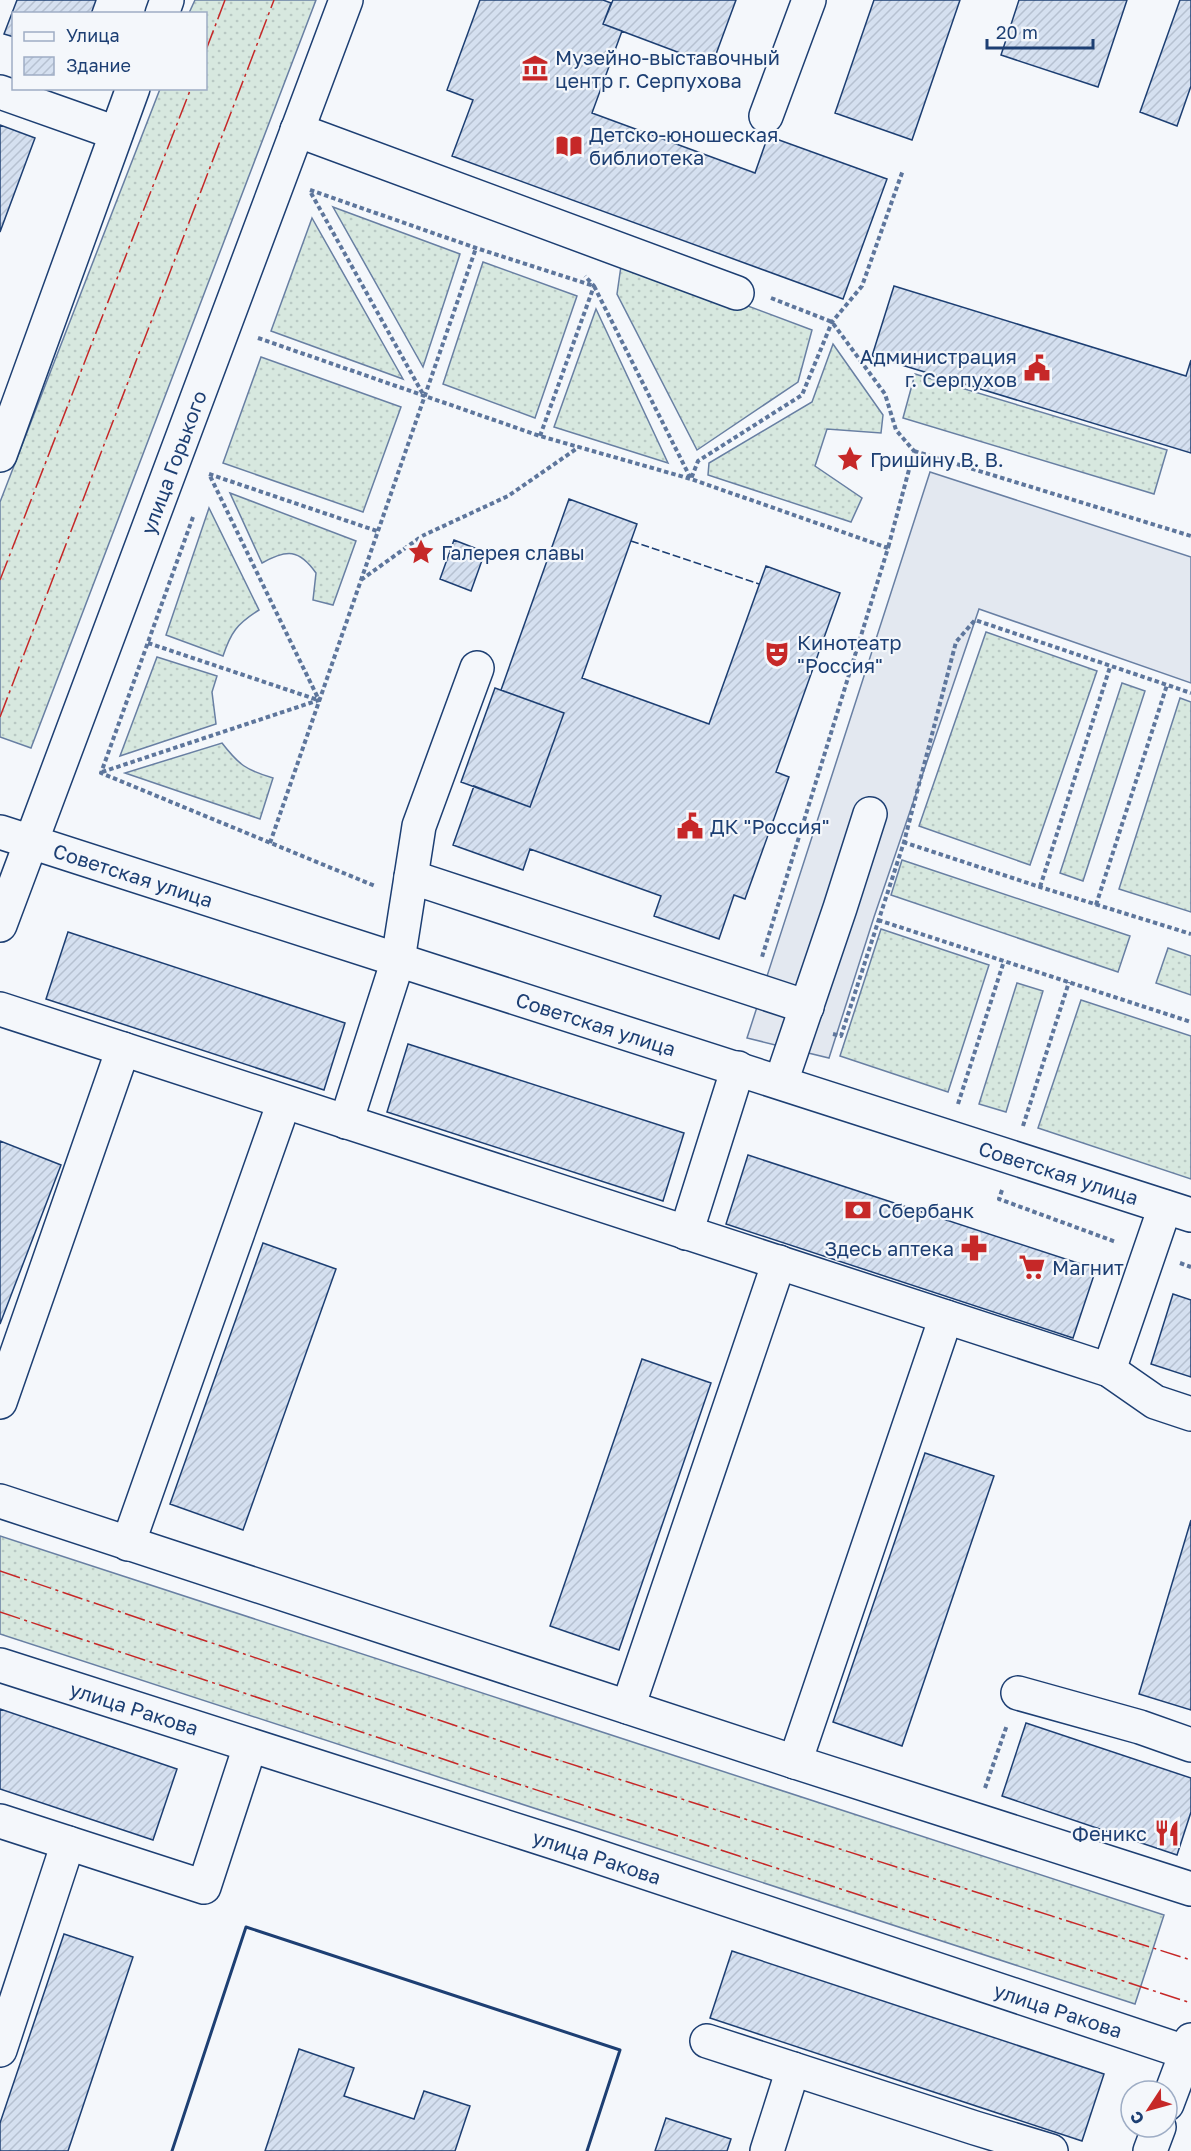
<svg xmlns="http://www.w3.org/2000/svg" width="1191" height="2151" font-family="'Golos Text',sans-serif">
	<defs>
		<pattern id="grass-dots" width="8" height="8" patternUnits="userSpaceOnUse" patternTransform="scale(1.5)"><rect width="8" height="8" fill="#d7e8df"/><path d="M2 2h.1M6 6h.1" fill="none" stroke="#b8c8c3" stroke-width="1.8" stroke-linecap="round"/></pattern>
		<pattern id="building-hatch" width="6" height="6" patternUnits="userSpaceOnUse" patternTransform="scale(1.5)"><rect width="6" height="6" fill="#d5e0f0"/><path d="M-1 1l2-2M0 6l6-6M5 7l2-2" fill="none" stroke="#b6c1d1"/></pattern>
	</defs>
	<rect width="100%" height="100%" fill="#f4f7fb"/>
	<path fill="url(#grass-dots)" stroke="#687fa3" stroke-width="1.5" d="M195 0H316L31 748 0 737V502L160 89 206 88V14L189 13Z
		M333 207 460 254 423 367Z
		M312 218 403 379 271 331Z
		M622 259 812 330 798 382 697 450 617 294Z
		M483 262 577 296 535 418 443 384Z
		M596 309 668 463 554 427Z
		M833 344 883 415 881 433 827 429 815 466 862 498 851 522 708 475 709 463 812 402Z
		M261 357 401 407 363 512 223 463Z
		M915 374 1167 450 1154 494 903 418Z
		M230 493 356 541 333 605 313 600 316 573C299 549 287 549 262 563Z
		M209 508 259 610C237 624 231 632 223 656L166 635Z
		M986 632 1097 671 1030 865 919 826Z
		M157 657 217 676 212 692 216 724 120 756Z
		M1122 683 1145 691 1083 881 1060 873Z
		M1180 698 1191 702V912L1119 889Z
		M222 743C239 765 246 770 273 778L260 819 125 773Z
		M902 860 1130 936 1118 972 891 895Z
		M881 929 989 965 948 1092 840 1056Z
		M1168 948 1191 956V995L1156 983Z
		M1017 983 1043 991 1006 1112 979 1104Z
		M1081 1000 1191 1036V1179L1038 1128Z
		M0 1536 1164 1915 1135 2004 0 1634Z"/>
	<path fill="#e3e8f0" stroke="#687fa3" stroke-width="1.5" d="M930 472 1191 557V683L979 609 874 917 829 1058 747 1038Z"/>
	<path fill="url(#building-hatch)" stroke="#1d3f73" stroke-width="1.5" d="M17 0H96L91 14H14V37L4 34Z
		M480 0H603L611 3 603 24 622 31 592 113 755 173 768 136 887 179 843 299 452 156 473 100 447 90Z
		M613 0H736L712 65 603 24Z
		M874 0H960L912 140 835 113Z
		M1019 0H1127L1098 87 1001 55Z
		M1180 0H1191V86L1177 126 1140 112Z
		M0 125 35 138 0 232Z
		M894 286 1186 376 1191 360V453L872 356Z
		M569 499 637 524 582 678 709 724 766 566 840 593 776 772 789 777 745 899 734 895 719 939 654 916 661 896 530 849 523 870 453 845 474 786 530 807 564 713 501 690Z
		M454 540 485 552 471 591 440 579Z
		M495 688 564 713 530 807 461 782Z
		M68 932 345 1023 324 1090 46 999Z
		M408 1044 684 1133 663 1201 387 1112Z
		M0 1141 61 1165 0 1324Z
		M748 1155 1096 1269 1073 1338 726 1224Z
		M263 1243 336 1269 243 1530 170 1504Z
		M1173 1294 1191 1300V1377L1151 1364Z
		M642 1359 711 1383 619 1650 550 1626Z
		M925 1453 994 1476 902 1746 833 1722Z
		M1191 1520V1710L1139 1694Z
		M0 1709 177 1769 153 1840 0 1789Z
		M1026 1723 1191 1778V1812L1177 1855 1002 1796Z
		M64 1934 133 1957 68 2151H0V2123Z
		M732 1951 1104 2074 1082 2141 710 2018Z
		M299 2049 354 2068 344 2096 414 2119 424 2091 470 2106 455 2151H265Z
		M666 2118 731 2139 727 2151H655Z"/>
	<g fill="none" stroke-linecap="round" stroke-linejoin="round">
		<g stroke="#1d3f73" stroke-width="36">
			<g id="minor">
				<path d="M162 14 167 0"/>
				<path d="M0 92 116 133"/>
				<path d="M766 116 809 0"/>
				<path d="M297 130 737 293"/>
				<path d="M0 455 133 88"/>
				<path id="s1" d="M0 832 1191 1215"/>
				<path d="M411 877 807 1007"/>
				<path id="s2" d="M0 925 346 0"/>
				<path d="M0 1009 1109 1370 1155 1402 1191 1414"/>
				<path d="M781 1082 840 908 870 814"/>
				<path d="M346 1122 398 960 419 826 477 668"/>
				<path d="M686 1233 738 1068"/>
				<path d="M1109 1370 1165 1207"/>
				<path d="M0 1402 123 1049"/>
				<path d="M0 1501 795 1762 1191 1889"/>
				<path d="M128 1544 284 1102"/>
				<path id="s3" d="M0 1665 572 1848 1191 2054"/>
				<path d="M1018 1693 1140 1727 1191 1745"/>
				<path d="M628 1707 779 1262"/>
				<path d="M795 1762 946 1317"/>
				<path d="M0 1821 204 1887 250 1746"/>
				<path d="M707 2041 975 2128 1051 2151"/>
				<path d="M0 2050 68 1843"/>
				<path d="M1167 2104 1191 2040"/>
				<path d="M767 2151 793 2069"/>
				<path d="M1150 2151 1159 2127"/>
			</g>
		</g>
		<path stroke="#5e769c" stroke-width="4" stroke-dasharray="4.5 3" stroke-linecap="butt" d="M310 190 476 248 594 286 691 479 698 461 802 395 832 322 862 286 903 170
			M311 193 424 396
			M771 298 832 322 885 394 896 430 914 451 888 548
			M258 338 540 436 691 479 888 548 762 957
			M540 436 594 286 585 276
			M914 451 1191 536
			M193 517 101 773 375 886
			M361 580 422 536 508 496 579 447
			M148 643 318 700
			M102 772 319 700 209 474 377 531
			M903 842 1040 887 1191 934
			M270 843 476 248
			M1040 887 1110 667
			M1096 905 1167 685
			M878 920 1191 1022
			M833 1034 841 1036 904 842 956 642 975 620 1191 693
			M958 1104 1004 961
			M1023 1126 1069 982
			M1002 1190 999 1199 1116 1242
			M1180 1263 1191 1267
			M985 1788 1007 1725"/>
		<use href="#minor" stroke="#f4f7fb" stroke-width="33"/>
		<path stroke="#1d3f73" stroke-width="1.5" stroke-dasharray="8 3" stroke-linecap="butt" d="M631 541 759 584"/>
		<path stroke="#1d3f73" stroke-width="3" d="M172 2151 246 1927 620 2050 587 2151"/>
		<path stroke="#c62828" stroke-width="1.5" stroke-dasharray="21 4.5 3 4.5" stroke-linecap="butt" d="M206 50 225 0
			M0 580 191 88
			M0 717 274 0
			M0 1571 533 1752 1191 1960
			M0 1612 512 1782 1191 2003"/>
	</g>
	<defs>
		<g id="museum-bare" transform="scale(2.07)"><path d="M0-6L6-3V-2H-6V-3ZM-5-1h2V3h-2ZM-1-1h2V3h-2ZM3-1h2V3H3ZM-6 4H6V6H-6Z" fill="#c62828" stroke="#f4f7fb" stroke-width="2.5" paint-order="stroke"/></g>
		<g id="library-bare" transform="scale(2.07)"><path d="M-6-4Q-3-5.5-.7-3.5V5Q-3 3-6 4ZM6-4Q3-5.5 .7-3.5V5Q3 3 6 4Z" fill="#c62828" stroke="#f4f7fb" stroke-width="2.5" paint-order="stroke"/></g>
		<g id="civic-bare" transform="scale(2.07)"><path d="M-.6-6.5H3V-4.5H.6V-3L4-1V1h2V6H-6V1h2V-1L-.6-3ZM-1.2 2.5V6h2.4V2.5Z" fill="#c62828" stroke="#f4f7fb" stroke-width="2.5" paint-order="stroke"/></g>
		<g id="sight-bare" transform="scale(2.07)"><path d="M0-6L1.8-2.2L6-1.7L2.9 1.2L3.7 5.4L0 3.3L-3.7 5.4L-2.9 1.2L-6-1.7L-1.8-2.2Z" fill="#c62828" stroke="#f4f7fb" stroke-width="2.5" paint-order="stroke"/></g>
		<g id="theatre-bare" transform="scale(2.07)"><path d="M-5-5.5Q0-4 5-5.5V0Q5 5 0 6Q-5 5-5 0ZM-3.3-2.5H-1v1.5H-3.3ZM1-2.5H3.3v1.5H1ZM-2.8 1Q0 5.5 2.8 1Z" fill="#c62828" stroke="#f4f7fb" stroke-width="2.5" paint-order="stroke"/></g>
		<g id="bank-bare" transform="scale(2.07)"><path d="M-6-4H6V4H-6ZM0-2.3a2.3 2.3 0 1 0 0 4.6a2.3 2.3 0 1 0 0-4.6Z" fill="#c62828" stroke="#f4f7fb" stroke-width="2.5" paint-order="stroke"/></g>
		<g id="pharmacy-bare" transform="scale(2.07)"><path d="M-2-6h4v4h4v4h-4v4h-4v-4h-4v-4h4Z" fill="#c62828" stroke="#f4f7fb" stroke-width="2.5" paint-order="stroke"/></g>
		<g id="supermarket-bare" transform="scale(2.07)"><path d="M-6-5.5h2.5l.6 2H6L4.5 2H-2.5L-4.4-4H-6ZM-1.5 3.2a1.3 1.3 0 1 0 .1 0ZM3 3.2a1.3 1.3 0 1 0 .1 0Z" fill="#c62828" stroke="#f4f7fb" stroke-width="2.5" paint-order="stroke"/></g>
		<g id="restaurant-bare" transform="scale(2.07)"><path d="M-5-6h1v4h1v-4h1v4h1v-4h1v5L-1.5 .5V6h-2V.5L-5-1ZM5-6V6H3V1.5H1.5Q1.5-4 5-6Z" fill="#c62828" stroke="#f4f7fb" stroke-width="2.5" paint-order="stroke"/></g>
	</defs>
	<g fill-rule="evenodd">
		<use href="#museum-bare" x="535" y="68"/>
		<use href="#library-bare" x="569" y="146"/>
		<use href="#civic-bare" x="1037" y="368"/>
		<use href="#sight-bare" x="850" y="459"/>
		<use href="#sight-bare" x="421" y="552"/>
		<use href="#theatre-bare" x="777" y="654"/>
		<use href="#civic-bare" x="690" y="826"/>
		<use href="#bank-bare" x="858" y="1210"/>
		<use href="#pharmacy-bare" x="974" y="1248"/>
		<use href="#supermarket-bare" x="1032" y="1267"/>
		<use href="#restaurant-bare" x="1167" y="1833"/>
	</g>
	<g text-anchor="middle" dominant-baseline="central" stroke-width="4.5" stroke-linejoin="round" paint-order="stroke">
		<g font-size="20" fill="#1d3f73" stroke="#f4f7fb" text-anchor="start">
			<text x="555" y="57">Музейно-выставочный<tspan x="555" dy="23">центр г. Серпухова</tspan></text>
			<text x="589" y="134">Детско-юношеская<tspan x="589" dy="23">библиотека</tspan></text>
			<text x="1017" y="356" text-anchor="end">Администрация<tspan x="1017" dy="23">г. Серпухов</tspan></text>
			<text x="870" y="459">Гришину В. В.</text>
			<text x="441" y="552">Галерея славы</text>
			<text x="797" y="642">Кинотеатр<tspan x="797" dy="23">"Россия"</tspan></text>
			<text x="710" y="826">ДК "Россия"</text>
			<text x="878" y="1210">Сбербанк</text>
			<text x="954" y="1248" text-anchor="end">Здесь аптека</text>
			<text x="1052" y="1267">Магнит</text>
			<text x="1147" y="1833" text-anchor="end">Феникс</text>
		</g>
		<g font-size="20" fill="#1d3f73" stroke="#f4f7fb">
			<text stroke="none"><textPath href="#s2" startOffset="494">улица Горького</textPath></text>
			<text stroke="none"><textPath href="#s1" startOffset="140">Советская улица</textPath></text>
			<text stroke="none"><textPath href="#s1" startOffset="626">Советская улица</textPath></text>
			<text stroke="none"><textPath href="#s1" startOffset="1112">Советская улица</textPath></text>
			<text stroke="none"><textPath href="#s3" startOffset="141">улица Ракова</textPath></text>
			<text stroke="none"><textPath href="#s3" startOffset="627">улица Ракова</textPath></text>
			<text stroke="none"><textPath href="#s3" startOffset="1113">улица Ракова</textPath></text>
		</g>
	</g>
	<rect x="12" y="12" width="195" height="78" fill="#f4f7fb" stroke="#9eadc5" stroke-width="1.5"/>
	<rect x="24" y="32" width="30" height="9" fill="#f4f7fb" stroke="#9eadc5" stroke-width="1.5"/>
	<text x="66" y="42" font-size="18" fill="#1d3f73">Улица</text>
	<rect x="24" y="57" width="30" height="18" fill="url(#building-hatch)" stroke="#9eadc5" stroke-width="1.5"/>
	<text x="66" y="72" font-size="18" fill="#1d3f73">Здание</text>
	<g transform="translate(1149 2109) rotate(234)"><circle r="28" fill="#f4f7fb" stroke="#9eadc5" stroke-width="1.5"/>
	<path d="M0-4.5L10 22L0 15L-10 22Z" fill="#c62828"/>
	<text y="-9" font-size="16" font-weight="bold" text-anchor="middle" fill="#1d3f73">С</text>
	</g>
	<path d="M987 39v9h106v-9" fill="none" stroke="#1d3f73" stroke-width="3"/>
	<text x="996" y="39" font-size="18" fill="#1d3f73" stroke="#f4f7fb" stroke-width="4.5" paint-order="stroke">20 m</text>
</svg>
